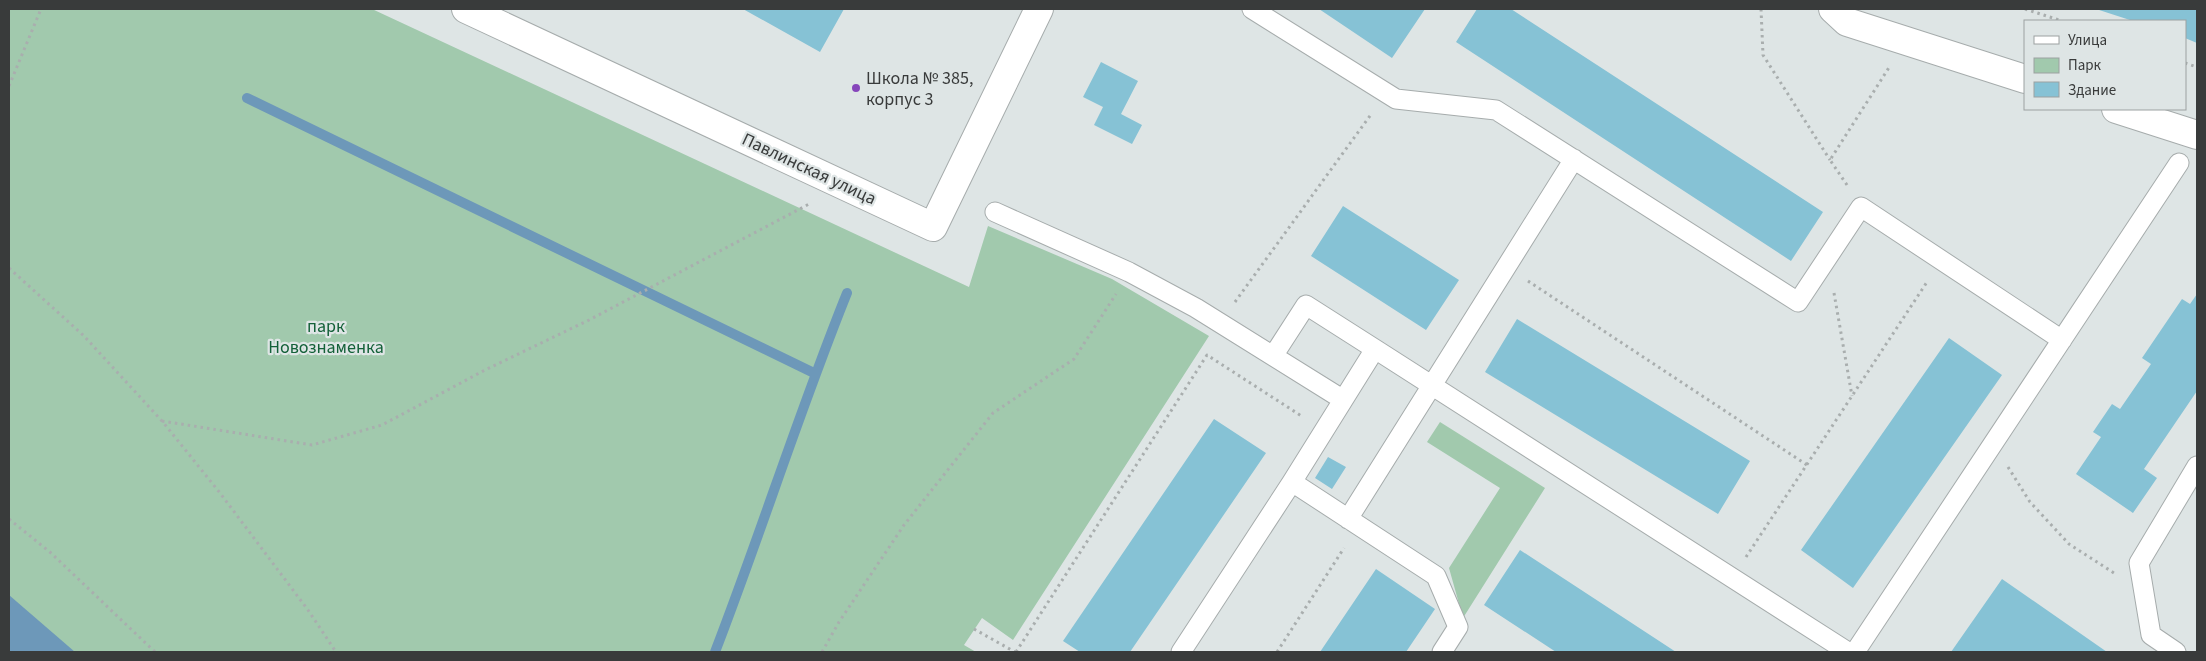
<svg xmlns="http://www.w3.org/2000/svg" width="2206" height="661" font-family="'Source Sans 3',sans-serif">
	<rect width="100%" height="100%" fill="#dee5e5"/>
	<path fill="#a1c9ad" d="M9 9H372L969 287 988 226 1112 279 1209 336 1013 640 982 618 964 645 976 652H9Z
		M1440 422 1545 488 1463 618 1449 568 1500 488 1427 442Z"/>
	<path fill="#6d98b9" d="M9 595 75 652H9Z"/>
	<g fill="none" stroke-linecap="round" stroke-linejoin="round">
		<path stroke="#6d98b9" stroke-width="10" d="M247 98 814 373
			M715 652C761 533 799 412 847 293"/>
	</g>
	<path fill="#86c2d5" d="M743 9H844L820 52Z
		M1319 9H1425L1392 58Z
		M1477 9H1511L1823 212 1791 261 1456 42Z
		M2096 9H2197V43L2185 38V21H2133Z
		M1101 62 1138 81 1121 114 1142 125 1132 144 1094 125 1103 107 1083 97Z
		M1343 206 1459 280 1426 330 1311 256Z
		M2197 294V391L2144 469 2157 478 2133 513 2076 474 2101 437 2093 432 2112 404 2120 409 2151 364 2142 358 2182 299 2190 304Z
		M1517 319 1750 461 1718 514 1485 372Z
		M1949 338 2002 375 1853 588 1801 550Z
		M1214 419 1266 453 1130 652H1080L1063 641Z
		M1328 457 1346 467 1332 489 1315 478Z
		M1520 550 1676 652H1556L1484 605Z
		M1376 569 1435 609 1406 652H1320Z
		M2002 579 2107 652H1951Z"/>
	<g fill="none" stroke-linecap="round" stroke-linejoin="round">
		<g stroke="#a6acac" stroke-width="21">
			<path id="lane" d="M1252 9 1396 99 1496 110 1798 302 1861 207 2062 340
				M995 212 1129 272 1196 308 1342 399
				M1375 349 1848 652
				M1292 482 1436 576 1458 627 1442 652
				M1348 519 1574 159
				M1181 652 1292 482 1375 349 1306 305 1273 356
				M1855 652 2179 163
				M2176 652 2151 635 2139 563 2197 466"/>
		</g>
		<g stroke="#a6acac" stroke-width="30">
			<path id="street" d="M466 9 933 227 1039 9
				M1833 9 1847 22 2025 79
				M2116 109 2197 135"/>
		</g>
		<path stroke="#a9aeae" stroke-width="3" stroke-dasharray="2.5 4" stroke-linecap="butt" d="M1761 9 1763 55 1830 160
			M2025 9 2062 21
			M2185 63 2197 67
			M9 86 41 9
			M1847 185 1830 160 1890 66
			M9 268 84 336 162 421 220 493 308 610 336 652
			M1528 281 1807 465
			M1834 293 1852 396
			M1235 302 1372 113
			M162 421 312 445 382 425 485 370 589 320 811 203
			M2008 467 2030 502 2069 544 2114 573
			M9 519 51 553 155 652
			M1746 557 1927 282
			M974 629 1015 652
			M822 652 839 622 904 525 993 413 1074 359 1116 294
			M1016 652 1207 355 1303 417
			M1277 652 1344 548"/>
		<use href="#lane" stroke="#fff" stroke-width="19"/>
		<use href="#street" stroke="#fff" stroke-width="28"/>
	</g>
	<circle fill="#8646bb" stroke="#dee5e5" stroke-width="2" cx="856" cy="88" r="5"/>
	<g text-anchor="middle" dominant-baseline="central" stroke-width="4.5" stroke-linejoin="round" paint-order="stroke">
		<g font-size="18" fill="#393b3b" stroke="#dee5e5" text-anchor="start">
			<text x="866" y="78">Школа № 385,<tspan x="866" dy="21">корпус 3</tspan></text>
		</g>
		<g font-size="18" fill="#393b3b" stroke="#dee5e5">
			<text transform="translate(809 169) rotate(25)">Павлинская улица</text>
		</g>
		<g font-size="18" fill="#146139" stroke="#dee5e5">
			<text x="326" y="326">парк<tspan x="326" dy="21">Новознаменка</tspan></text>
		</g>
	</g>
	<rect width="2206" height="661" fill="none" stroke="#393b3b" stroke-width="20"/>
	<rect x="2024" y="20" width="162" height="90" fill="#dee5e5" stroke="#9ca1a1"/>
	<rect x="2034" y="36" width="25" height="8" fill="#ffffff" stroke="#9ca1a1"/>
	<text x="2068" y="45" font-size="15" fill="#393b3b">Улица</text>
	<rect x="2034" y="58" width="25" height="15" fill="#a1c9ad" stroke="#9ca1a1"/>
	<text x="2068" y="70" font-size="15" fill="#393b3b">Парк</text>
	<rect x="2034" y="82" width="25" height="15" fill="#86c2d5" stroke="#9ca1a1"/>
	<text x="2068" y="95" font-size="15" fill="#393b3b">Здание</text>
</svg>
